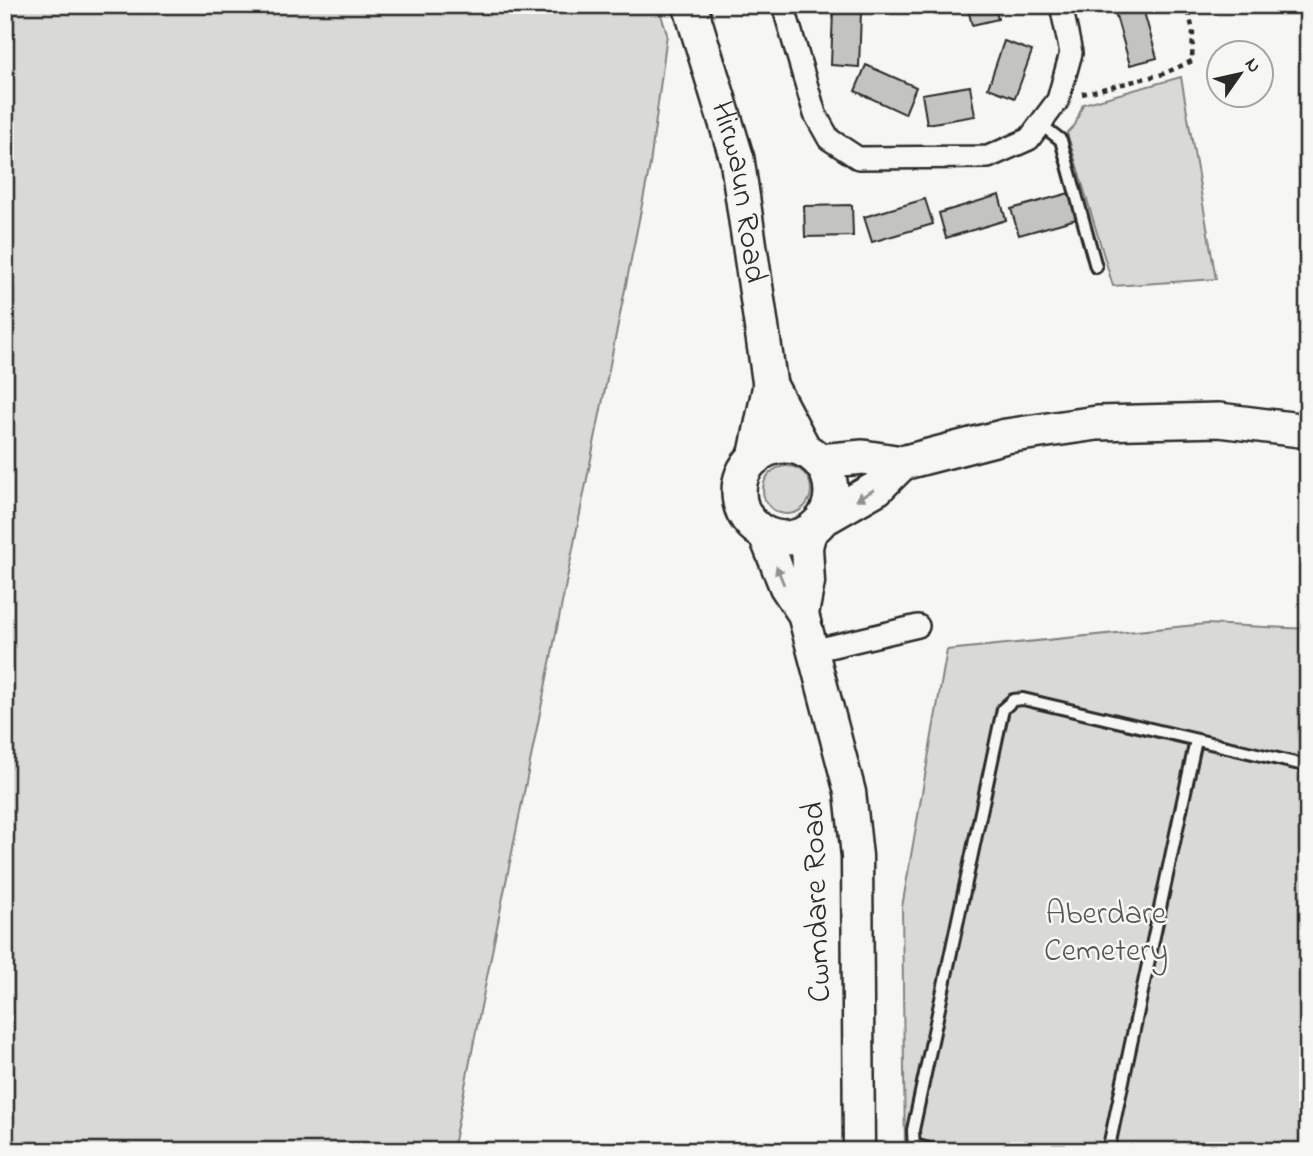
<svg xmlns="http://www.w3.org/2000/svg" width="1313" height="1156" font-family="'Indie Flower',sans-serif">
	<rect width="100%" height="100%" fill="#f6f6f2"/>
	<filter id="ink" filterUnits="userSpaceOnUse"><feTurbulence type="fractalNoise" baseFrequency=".0143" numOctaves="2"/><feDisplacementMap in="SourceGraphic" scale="14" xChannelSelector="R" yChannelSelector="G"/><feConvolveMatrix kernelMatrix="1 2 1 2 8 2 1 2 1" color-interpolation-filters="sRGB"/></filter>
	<g filter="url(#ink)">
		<path fill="#d9d9d5" stroke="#828280" stroke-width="2" d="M5 5H658L667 34 650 165 452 1151H5Z
			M1181 77 1216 279 1113 286 1067 133 1075 125 1083 104Z
			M763 490a24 24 0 1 1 48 0a24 24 0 1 1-48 0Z
			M1206 624 1308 629V1151H905L902 907 947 650Z"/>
		<path fill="#c3c3c0" stroke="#2b2b2b" stroke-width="2" d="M967 5H994L998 19 972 25Z
			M1113 5H1142L1157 58 1130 65Z
			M833 11 861 12 859 67 831 65Z
			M1004 41 1032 51 1015 98 988 88Z
			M866 65 916 87 905 114 855 91Z
			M970 86 975 116 927 124 922 94Z
			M1073 192 1080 218 1019 235 1011 209Z
			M999 195 1006 220 946 238 939 213Z
			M925 199 933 224 872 242 864 217Z
			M852 205 853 236 805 237 804 206Z"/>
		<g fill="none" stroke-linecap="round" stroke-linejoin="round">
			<g stroke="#2b2b2b" stroke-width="16">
				<path id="lane" d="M1040 124 1061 140 1096 267
					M914 1145 937 1151
					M914 1151 913 1130 1003 709 1013 700 1023 699 1308 766
					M1108 1151 1196 740"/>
			</g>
			<g stroke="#2b2b2b" stroke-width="26">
				<path id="street" d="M783 5 815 114 829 139 858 158 988 157 1029 139 1058 100 1071 53 1061 5
					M812 651 918 626"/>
			</g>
			<g stroke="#2b2b2b" stroke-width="35">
				<path id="secondary" d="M763 532 785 587 803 614 850 792 857 856 859 1151
					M803 614 809 582 807 547 811 531"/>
			</g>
			<g stroke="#2b2b2b" stroke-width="38">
				<g id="primary">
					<path id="s1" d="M690 5 737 159 770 385 805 451"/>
					<circle cx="785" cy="492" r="46"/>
					<path d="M755 458 770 385"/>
					<path d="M820 461 863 457 902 463 1006 436 1097 423 1219 420 1308 431"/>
					<path d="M823 519 877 488 902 463"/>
				</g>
			</g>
			<path stroke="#2b2b2b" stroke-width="4.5" stroke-dasharray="5 5" stroke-linecap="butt" d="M1082 94 1163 74 1192 61 1193 31 1187 5"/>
			<use href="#lane" stroke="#f6f6f2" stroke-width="10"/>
			<use href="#street" stroke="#f6f6f2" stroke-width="21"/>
			<use href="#secondary" stroke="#f6f6f2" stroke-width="30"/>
			<use href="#primary" stroke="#f6f6f2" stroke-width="33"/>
		</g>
		<defs><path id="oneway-solid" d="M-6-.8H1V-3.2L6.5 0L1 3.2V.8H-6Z" transform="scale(1.75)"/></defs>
		<g fill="#90908e">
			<use href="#oneway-solid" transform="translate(865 495) rotate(150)"/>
			<use href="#oneway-solid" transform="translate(780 575) rotate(-112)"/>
		</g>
	</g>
	<g text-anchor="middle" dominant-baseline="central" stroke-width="5" stroke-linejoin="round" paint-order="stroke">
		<g font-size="32" fill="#2b2b2b" stroke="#f6f6f2">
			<text stroke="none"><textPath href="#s1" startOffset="194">Hirwaun Road</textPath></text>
			<text transform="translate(818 902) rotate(-92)">Cwmdare Road</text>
		</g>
		<g font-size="32" fill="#565656" stroke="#f6f6f2">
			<text x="1106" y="915">Aberdare<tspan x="1106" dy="37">Cemetery</tspan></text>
		</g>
	</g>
	<rect width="1313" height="1156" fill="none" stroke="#f6f6f2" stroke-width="28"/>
	<rect x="14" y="14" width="1285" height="1128" fill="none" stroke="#2b2b2b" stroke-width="2.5" filter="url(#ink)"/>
	<g transform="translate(1240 74) rotate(56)"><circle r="33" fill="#f6f6f2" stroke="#a5a5a2" stroke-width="2"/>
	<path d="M0-5L12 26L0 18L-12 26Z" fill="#2b2b2b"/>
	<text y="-10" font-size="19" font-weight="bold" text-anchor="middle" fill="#2b2b2b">N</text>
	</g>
</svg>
